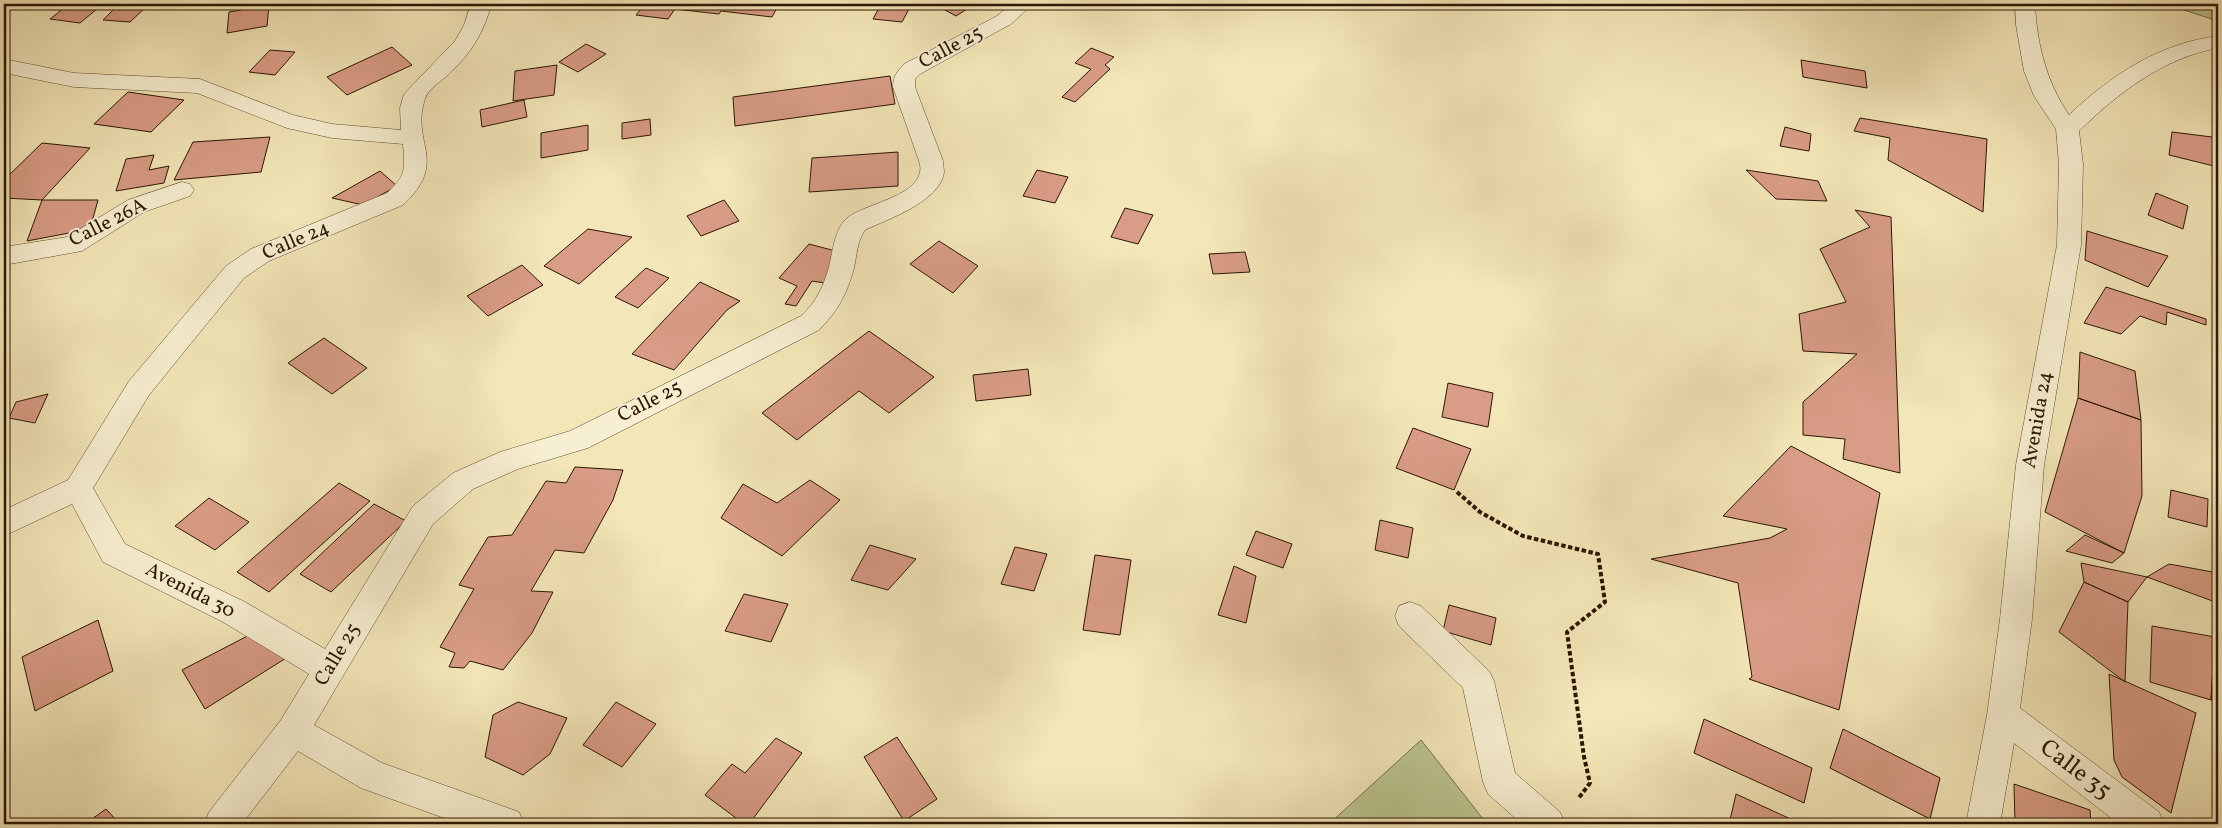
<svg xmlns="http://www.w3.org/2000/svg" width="2222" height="828" font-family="Vollkorn,serif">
	<rect width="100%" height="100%" fill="#f3e6b8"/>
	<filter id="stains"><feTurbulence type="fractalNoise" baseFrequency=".004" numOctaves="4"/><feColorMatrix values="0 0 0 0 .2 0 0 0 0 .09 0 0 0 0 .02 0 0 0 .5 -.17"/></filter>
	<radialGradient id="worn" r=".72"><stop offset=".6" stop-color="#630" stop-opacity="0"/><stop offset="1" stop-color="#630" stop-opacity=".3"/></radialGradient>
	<path fill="#bbc58f" stroke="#746e49" d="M2165 4H2218V21Z
		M1421 740 1487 824H1329Z"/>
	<path fill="#d99c86" stroke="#2c1603" d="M69 4H103L80 23 50 19Z
		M645 4H779L772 17 721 11 719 14 675 9 668 19 636 15Z
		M934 4H975L956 16Z
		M118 5 145 8 130 22 103 20Z
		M269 5 267 26 227 33 229 12Z
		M880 6 909 9 902 22 873 19Z
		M586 44 606 54 578 72 559 62Z
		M392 47 412 65 347 95 327 77Z
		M1091 48 1114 57 1105 65 1110 69 1075 102 1062 97 1091 69 1075 63Z
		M270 50 295 52 275 75 249 72Z
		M1801 60 1865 71 1867 88 1803 77Z
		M557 65 554 95 513 101 515 71Z
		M890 76 895 104 735 126 733 97Z
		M128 92 184 100 151 132 94 124Z
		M524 100 527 117 482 127 480 110Z
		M1860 118 1987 139 1983 212 1888 160 1890 138 1854 131Z
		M650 119 651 135 622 139V123Z
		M588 125V150L541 158V133Z
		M1785 127 1811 134 1809 151 1780 146Z
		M2172 132 2212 137 2218 148V167L2169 155Z
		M270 137 261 172 174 180 193 142Z
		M42 143 90 148 42 200 4 198V180Z
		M898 152V186L809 192 812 158Z
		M154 155 149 170 169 166 164 183 116 191 126 159Z
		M1037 170 1068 177 1055 203 1023 196Z
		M1746 170 1818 181 1827 201 1776 199Z
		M380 171 397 186 363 205 332 198Z
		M2156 193 2188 206 2183 229 2148 215Z
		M42 200H98L90 229 27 241Z
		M724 200 739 221 701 236 687 216Z
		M1125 208 1153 215 1138 244 1111 237Z
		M1855 210 1891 217 1900 473 1843 459 1845 439 1803 435V402L1857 354 1803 351 1799 314 1846 302 1820 249 1870 227Z
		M588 229 632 237 579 284 544 266Z
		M2087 231 2168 256 2148 287 2085 260Z
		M939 241 978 266 953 293 910 264Z
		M809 244 847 254 831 284 812 281 796 306 785 304 797 286 779 278Z
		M1245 252 1250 272 1213 274 1209 254Z
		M522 265 543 285 488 316 467 296Z
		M646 268 669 278 638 308 615 297Z
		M700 282 740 301 727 310 674 370 632 354Z
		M2106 287 2206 319V325L2167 312 2166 325 2140 316 2121 334 2084 323Z
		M869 331 934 377 889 413 859 391 797 440 762 413Z
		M324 338 367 368 332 394 288 363Z
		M2080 352 2135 371 2141 420 2078 398Z
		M1028 369 1031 395 976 401 973 375Z
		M1448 383 1493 393 1488 427 1442 417Z
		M48 394 35 423 9 418 16 402Z
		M2078 398 2141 420 2142 496 2124 553 2045 512Z
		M1413 428 1471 449 1454 490 1396 468Z
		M1791 446 1880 493 1839 710 1749 679 1752 677 1738 583 1651 559 1770 538 1787 529 1723 516Z
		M575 467 623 470 613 500 584 553 555 550 531 591 553 592 532 633 503 670 470 661 464 668 449 667 455 653 440 647 474 589 459 585 488 537 512 535 546 481 566 483Z
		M810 480 840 500 782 556 721 518 743 484 777 503Z
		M339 483 370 501 269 592 237 572Z
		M2171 490 2208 499 2207 527 2168 517Z
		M209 498 249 522 215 550 175 526Z
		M374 504 406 521 331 592 300 574Z
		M1380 520 1413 528 1408 558 1375 550Z
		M1256 531 1292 544 1283 568 1246 555Z
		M2085 535 2124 553 2112 563 2066 551Z
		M870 545 916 559 888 590 851 580Z
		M1015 547 1047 554 1034 591 1001 584Z
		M1095 555 1131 560 1120 635 1083 630Z
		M2081 563 2147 577 2128 602 2084 582Z
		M2169 564 2218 573V603L2147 577Z
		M1234 566 1256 576 1246 623 1218 615Z
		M2084 582 2128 602 2125 682 2059 632Z
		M744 594 788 604 771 642 725 631Z
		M1449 605 1496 618 1491 645 1443 631Z
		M98 620 113 671 35 711 22 657Z
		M2152 626 2215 637 2211 700 2150 682Z
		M259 630 291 655 205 709 182 670Z
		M2215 637H2218V702L2211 700Z
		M2109 674 2196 713 2171 813 2122 777 2114 760Z
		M518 702 567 718 550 754 523 775 485 757 493 715Z
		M616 702 656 724 622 767 583 745Z
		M1704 719 1812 768 1804 803 1694 753Z
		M1843 729 1940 778 1930 819 1830 768Z
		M897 737 937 799 904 821 864 757Z
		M776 738 802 753 749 824H744L705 795 732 764 745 773Z
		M2014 784 2090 810 2091 824H2015Z
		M1736 794 1795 821V824H1739L1730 820Z
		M106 809 120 824H85Z"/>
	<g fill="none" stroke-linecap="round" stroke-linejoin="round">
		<g stroke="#5e4a30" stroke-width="1">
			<path id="minor" d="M471 4H491C485 31 471 53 451 72 444 80 428 88 425 99 410 143 450 161 403 205L269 261 244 278 149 395 93 488 125 544 245 602 325 649 413 506 453 473 500 452 570 431 801 316C816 302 823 288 829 267 833 251 834 230 847 218 864 204 916 197 920 172 921 169 920 164 919 161L893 87C893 76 897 72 904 64L997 16 1011 4H1033L1011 24 920 74 915 79V87L943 161C943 164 944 169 944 173 939 202 888 219 865 230 857 241 857 255 854 268 847 294 838 311 819 330L588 448 518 469 473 489 433 524 314 725 382 763 519 812 524 824H461L361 788 298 751 242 824H204L209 812 281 720 309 674 223 622 103 562 72 504 4 536V510L68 480 129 381 226 266 251 249 387 193C406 176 405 170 403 144L332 138 287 128 197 93 74 87 4 73V59L74 73 200 79 293 115 332 124 401 130 400 108 404 94 455 41 464 25Z
				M2015 4H2035C2037 44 2046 81 2069 115 2111 75 2160 43 2218 36V48C2163 58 2118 93 2079 131L2083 164 2081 245 2044 465 2032 619 2020 708 2159 812 2164 824H2119L2014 743 2000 824H1966L1987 715 2000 619 2016 465 2057 245 2059 164 2056 129 2034 96 2024 71 2016 25Z
				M182 182 190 184 194 190 190 196 144 212 82 251 4 265V247L67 237 128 200Z
				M1410 602 1421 606 1489 671 1494 681 1515 773 1560 812 1565 824H1522L1488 794 1483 782 1463 688 1399 626 1395 616 1399 606Z"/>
		</g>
		<path stroke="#2c1603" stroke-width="4" stroke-dasharray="4.5 2.5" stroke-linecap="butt" d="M1457 492 1480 512 1523 536 1598 554 1605 602 1567 632 1584 757 1590 783 1578 799"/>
		<use href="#minor" fill="#f7efd1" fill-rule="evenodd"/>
	</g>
	<g text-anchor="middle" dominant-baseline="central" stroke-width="4" stroke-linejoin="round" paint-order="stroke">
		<g font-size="20" fill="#2c1603" stroke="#f7efd1">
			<text transform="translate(951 48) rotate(-28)">Calle 25</text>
			<text transform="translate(108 223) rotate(-27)">Calle 26A</text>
			<text transform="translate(296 241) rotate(-23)">Calle 24</text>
			<text transform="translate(650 402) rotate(-27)">Calle 25</text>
			<text transform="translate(2038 420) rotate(-80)">Avenida 24</text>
			<text transform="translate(190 591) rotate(27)">Avenida 30</text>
			<text transform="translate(338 655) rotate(-59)">Calle 25</text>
		</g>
		<g font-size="24" fill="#2c1603" stroke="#f7efd1">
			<text transform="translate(2075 770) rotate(37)">Calle 35</text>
		</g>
	</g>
	<rect width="2222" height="828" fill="none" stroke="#f3e6b8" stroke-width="20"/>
	<rect x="5" y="5" width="2212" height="818" fill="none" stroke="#2c1603" stroke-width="2.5"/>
	<rect x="10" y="10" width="2202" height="808" fill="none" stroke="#2c1603"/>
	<rect width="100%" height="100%" filter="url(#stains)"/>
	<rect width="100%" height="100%" fill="url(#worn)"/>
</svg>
